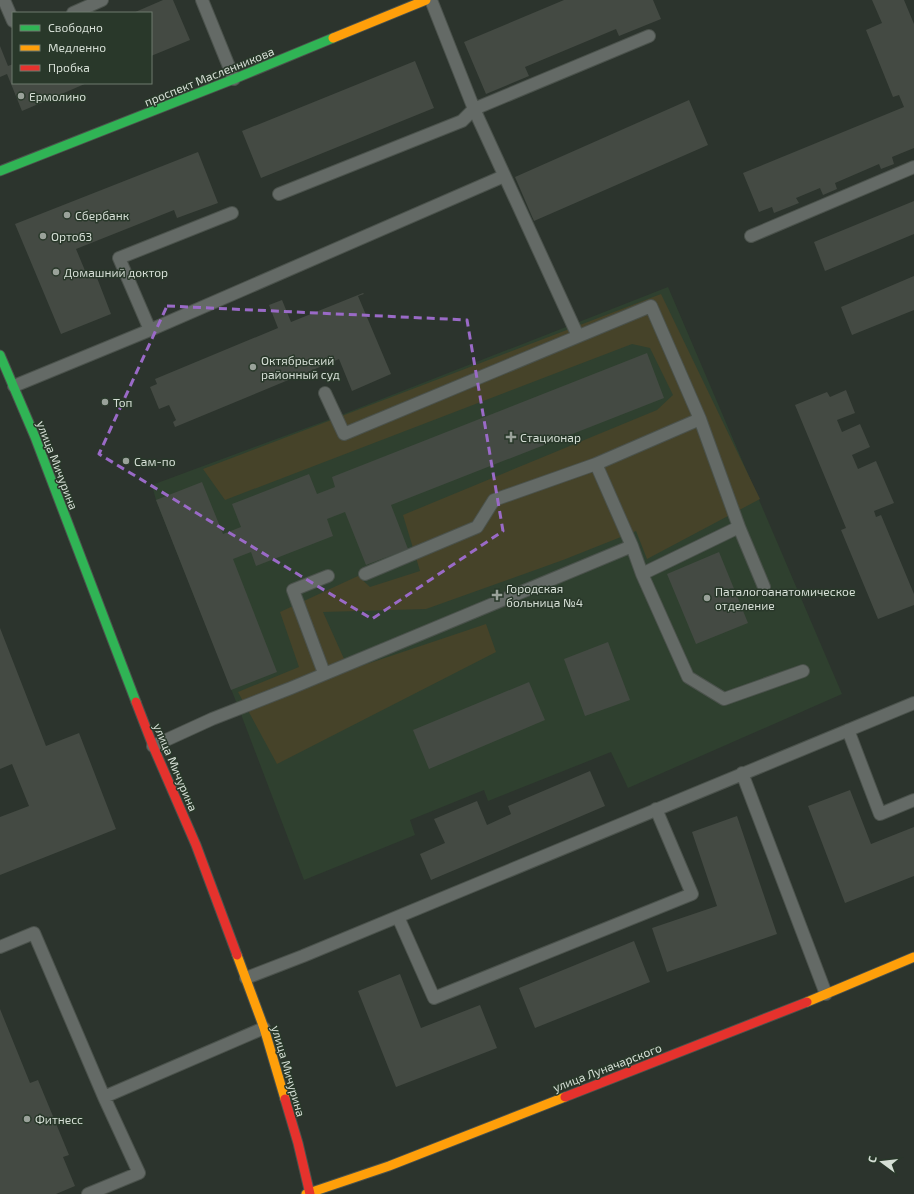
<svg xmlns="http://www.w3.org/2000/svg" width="914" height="1194" font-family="'Exo 2',sans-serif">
	<rect width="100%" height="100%" fill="#2c342d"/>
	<path fill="#2f402f" d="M668 287 842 694 628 788 611 752 488 801 484 790 410 820 415 835 304 880 239 709 156 500 152 485 336 417Z"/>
	<path fill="#464329" d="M661 294 760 499 647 559 636 531 563 560 426 609 323 612 349 670 486 624 496 652 277 764 238 692 299 667 280 612 358 576 370 587 420 571 403 515 657 410 673 395 650 348 632 344 225 500 203 469Z"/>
	<path fill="#444a43" d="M163 0H173L190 40 151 56V13H133Z
		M564 0H653L661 19 619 36 616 29 525 67 529 76 486 94 464 42Z
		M872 0H904L914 24V148L892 157 894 164 881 169 879 164 835 183 837 189 823 195 820 188 796 198 799 203 774 213 772 207 759 212 743 173 904 107 899 95 893 97 866 30 882 23Z
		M0 46 8 66 13 64V83H87L22 111 7 74 0 77Z
		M415 61 434 108 261 178 242 131Z
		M689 100 708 145 534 221 515 177Z
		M198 152 218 203 177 218 174 210 76 249 86 273 94 270 111 314 61 334 15 224Z
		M914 201V234L825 271 814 242Z
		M914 276V310L852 335 841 307Z
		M363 293 364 294 358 296 391 374 352 391 339 359 175 427 173 422 176 420 169 405 159 409 150 387 157 384 155 379 278 328 269 305 282 300 291 322Z
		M647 353 664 398 391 505 408 549 366 565 345 512 327 519 333 536 256 566 251 552 233 559 277 672 231 690 156 500 202 482 223 534 241 527 232 504 309 474 317 494 335 487 332 477Z
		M846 390 855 413 837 420 842 432 860 424 870 447 852 455 858 469 876 461 894 503 874 511 876 517 881 515 914 594V605L878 619 841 530 846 528 795 405 827 392 830 397Z
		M719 552 748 623 696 644 667 574Z
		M0 628 46 746 79 733 116 829 0 875V817L29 806 12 764 0 769Z
		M608 642 630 700 585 716 564 659Z
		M529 682 545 720 429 769 413 730Z
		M590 771 605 806 431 880 420 854 445 843 434 819 477 801 487 825 511 814 508 806Z
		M850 790 871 844 914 827V876L845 903 808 806Z
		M737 816 777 934 667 972 652 928 717 906 692 832Z
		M634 941 650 982 535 1028 519 988Z
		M400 974 421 1028 480 1005 497 1048 396 1087 358 991Z
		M0 1009 30 1083 38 1080 69 1155 63 1157 75 1186 56 1194H0Z"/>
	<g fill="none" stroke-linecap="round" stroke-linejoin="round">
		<g stroke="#4b524c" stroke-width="14">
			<path id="lane" d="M4 0 13 21
				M202 0 234 79
				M431 0 474 109 578 336
				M73 13 102 0
				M279 194 462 121 474 109 649 36
				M751 236 914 167
				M150 330 119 258 232 213
				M14 386 150 330 504 176
				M596 464 700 419
				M739 527 764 587
				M365 574 477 527 494 500 596 464 632 546
				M642 574 688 677 724 699 803 671
				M324 673 293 590 328 576
				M848 730 880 814 914 800
				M153 746 212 719 291 688 632 546 642 574 739 527 700 419 651 306 344 434 325 393
				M742 773 826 994
				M398 917 434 998 692 894 656 809
				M0 947 34 933 104 1097 139 1173 88 1194
				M246 978 303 956 914 703
				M104 1097 264 1028"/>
		</g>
		<g stroke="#4b524c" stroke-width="11">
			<path id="fast" d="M0 171 234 79 333 38
				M0 355 35 437 136 702"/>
		</g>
		<g stroke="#4b524c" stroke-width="11">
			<path id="slow" d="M333 38 426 0
				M237 955 264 1028 285 1099
				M807 1002 914 957
				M306 1194 389 1166 565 1097"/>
		</g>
		<g stroke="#4b524c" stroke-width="11">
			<path id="jam" d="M136 702 153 746 196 845 237 955
				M565 1097 807 1002
				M285 1099 298 1143 310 1194"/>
		</g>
		<use href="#lane" stroke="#646a66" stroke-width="12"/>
		<use href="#fast" stroke="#30b455" stroke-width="9"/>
		<use href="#slow" stroke="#ff9f0a" stroke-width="9"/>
		<use href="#jam" stroke="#e5322d" stroke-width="9"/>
	</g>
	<path fill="none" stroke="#9a6ac7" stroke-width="3" stroke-dasharray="8 5" stroke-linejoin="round" d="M167 306 467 320 503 531 372 619 99 454Z"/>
	<g fill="#9aa29a" stroke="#29382a" stroke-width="1.5">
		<circle cx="21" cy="96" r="4"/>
		<circle cx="67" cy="215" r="4"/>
		<circle cx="43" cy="236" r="4"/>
		<circle cx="56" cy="272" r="4"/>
		<circle cx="253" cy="367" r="4"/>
		<circle cx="105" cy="402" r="4"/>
		<path d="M509 431h4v4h4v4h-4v4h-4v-4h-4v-4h4z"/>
		<circle cx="126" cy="461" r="4"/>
		<path d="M495 589h4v4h4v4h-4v4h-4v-4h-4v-4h4z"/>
		<circle cx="707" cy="598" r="4"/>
		<circle cx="27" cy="1119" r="4"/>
	</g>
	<g text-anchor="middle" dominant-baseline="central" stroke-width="3" stroke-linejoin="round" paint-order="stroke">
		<g font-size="12" fill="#d5ded5" stroke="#29382a">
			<text transform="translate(209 76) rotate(-22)">проспект Масленникова</text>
			<text transform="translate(58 465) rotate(69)">улица Мичурина</text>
			<text transform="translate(176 767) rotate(67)">улица Мичурина</text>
			<text transform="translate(607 1067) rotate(-21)">улица Луначарского</text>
			<text transform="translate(289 1071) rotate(74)">улица Мичурина</text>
		</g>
		<g font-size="12" fill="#d5ded5" stroke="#29382a" text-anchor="start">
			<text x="29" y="96">Ермолино</text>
			<text x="75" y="215">Сбербанк</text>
			<text x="51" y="236">Орто63</text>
			<text x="64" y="272">Домашний доктор</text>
			<text x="261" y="360">Октябрьский<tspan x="261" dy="14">районный суд</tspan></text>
			<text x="113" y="402">Топ</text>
			<text x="520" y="437">Стационар</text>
			<text x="134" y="461">Сам-по</text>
			<text x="506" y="588">Городская<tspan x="506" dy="14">больница №4</tspan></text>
			<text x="715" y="591">Паталогоанатомическое<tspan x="715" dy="14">отделение</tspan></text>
			<text x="35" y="1119">Фитнесс</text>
		</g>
	</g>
	<rect x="12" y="12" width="140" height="72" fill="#29382a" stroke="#6e7a6e"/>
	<rect x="20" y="25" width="20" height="6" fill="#30b455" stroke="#6e7a6e"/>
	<text x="48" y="32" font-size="12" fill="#d5ded5">Свободно</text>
	<rect x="20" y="45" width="20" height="6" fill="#ff9f0a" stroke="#6e7a6e"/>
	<text x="48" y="52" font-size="12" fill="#d5ded5">Медленно</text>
	<rect x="20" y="65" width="20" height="6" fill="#e5322d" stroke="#6e7a6e"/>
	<text x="48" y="72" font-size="12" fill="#d5ded5">Пробка</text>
	<g transform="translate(882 1162) rotate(285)" stroke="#29382a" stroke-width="3" paint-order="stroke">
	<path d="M0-3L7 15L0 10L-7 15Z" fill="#d5ded5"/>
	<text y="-6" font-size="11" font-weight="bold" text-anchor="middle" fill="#d5ded5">С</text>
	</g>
</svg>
